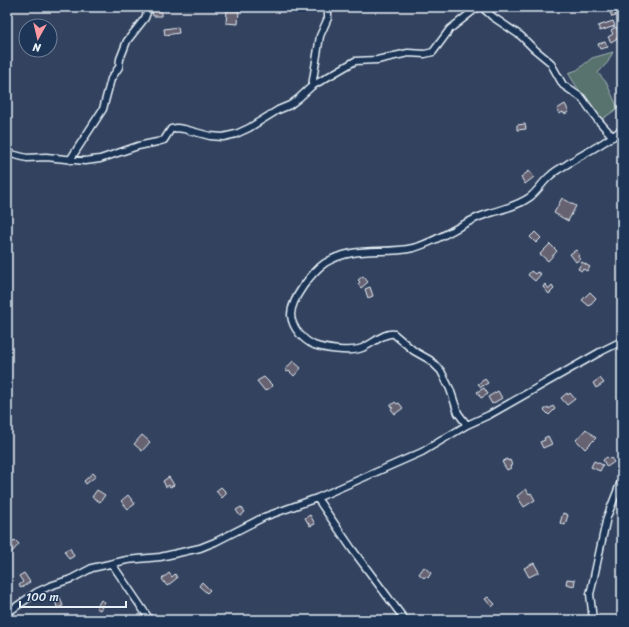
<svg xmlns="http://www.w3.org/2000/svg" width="629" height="627" font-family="Sriracha,sans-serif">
	<rect width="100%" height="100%" fill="#33425f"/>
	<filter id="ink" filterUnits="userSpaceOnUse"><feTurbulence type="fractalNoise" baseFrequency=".025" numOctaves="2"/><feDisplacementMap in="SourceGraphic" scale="8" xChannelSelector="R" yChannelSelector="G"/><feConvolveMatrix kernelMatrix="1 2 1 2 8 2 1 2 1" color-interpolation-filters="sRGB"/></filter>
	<g filter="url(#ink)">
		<path fill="#58726e" stroke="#a0b2b3" d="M613 52 608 62 598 73 606 82 618 108 601 120 596 117 568 73 577 70 592 58Z"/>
		<path fill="#666272" stroke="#e8f1f8" d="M608 7H613L616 16 612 17Z
			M152 10H161V16H153Z
			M227 10 239 11 238 24 226 23Z
			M613 21 615 26 600 31 598 26Z
			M178 27 179 33 165 35 164 29Z
			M616 27 619 33 622 31V35L611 42 608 37 613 34 611 30Z
			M605 42 608 47 600 49 598 44Z
			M565 104 569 112 564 114 563 112 559 114 557 109Z
			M525 124 526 129 517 130V125Z
			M529 171 534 177 525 184 521 177Z
			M562 198 576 206 568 221 554 213Z
			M535 232 541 238 536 243 530 237Z
			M550 244 557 251 548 261 540 254Z
			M576 250 580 254 578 256 580 259 576 262 570 254Z
			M582 262 590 267 587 271 583 269 582 271 578 269Z
			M531 271 535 274 537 272 541 274 535 281 528 275Z
			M363 276 368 282 361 288 358 284 360 282 358 280Z
			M545 284 549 289 552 286 554 289 549 294 543 287Z
			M370 287 373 296 368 298 365 289Z
			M590 292 596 298 589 306 582 300Z
			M293 361 301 368 294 376 289 371 287 372 285 370Z
			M264 377 273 386 265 391 257 381Z
			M600 378 604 383 596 388 593 383Z
			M485 379 488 383 481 387 478 384Z
			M484 388 488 394 481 398 477 392Z
			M498 391 502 398 492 404 488 397Z
			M567 393 568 395 570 393 575 399 567 405 561 398Z
			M395 402 397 404 399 403 403 408 395 414 391 409 393 408 390 406Z
			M553 406 555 409 549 415 544 410 548 407 549 409Z
			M586 429 596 438 585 449 576 440Z
			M142 435 150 442 142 451 134 444Z
			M548 436 552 444 543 448 540 442 545 440 544 438Z
			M607 457 609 459 611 458 614 462 607 467 603 460Z
			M507 459 508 461 510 460 512 465 510 466 511 468 507 470 502 462Z
			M594 461 603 465 600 471 591 467Z
			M93 473 96 476 86 484 84 481Z
			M169 477 174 485 170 487 169 485 166 487 163 481Z
			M221 487 227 493 222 498 216 491Z
			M526 489 529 494 531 493 535 500 524 507 517 496Z
			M97 490 105 495 100 502 92 497Z
			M128 495 135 504 128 509 121 501Z
			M241 507 245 512 240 516 236 510Z
			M563 513 568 515 565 525 560 523Z
			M310 515 315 524 310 526 305 518Z
			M15 540 19 544 12 552 8 548Z
			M70 548 74 556 69 559 64 551Z
			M534 563 539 572 529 577 524 568Z
			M424 567 431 573 428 578 426 576 424 578 419 574Z
			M24 573 30 582 21 588 19 585 23 582 19 576Z
			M169 573 172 577 175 574 177 578 167 586 162 579Z
			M567 579 575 580 574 586 566 584Z
			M202 582 210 590 207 593 199 586Z
			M60 597 63 606 57 608 55 598Z
			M488 597 495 604 492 607 485 599Z
			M101 600 105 602 100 610 96 608Z"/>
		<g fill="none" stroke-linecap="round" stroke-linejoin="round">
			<g stroke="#e8f1f8" stroke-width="9">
				<path id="minor" d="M484 7 485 10 493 17 521 36 533 48 550 62 563 85 582 98 597 119 613 137
					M312 86 320 36 328 18V7
					M7 153 27 158 46 157 85 161 100 159 138 146 157 142 164 140 171 129 177 128 184 129 210 136 223 137 236 134 249 128 278 110 290 105 299 98 312 86 355 61 377 60 408 53 425 54 433 52 450 29 478 7
					M70 160 103 109 111 79 119 67 120 59 127 41 145 18 149 7
					M467 425 458 413 450 389 441 371 430 360 414 351 394 334C383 332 371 346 359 349 348 352 325 349 314 345 303 340 292 328 291 315 291 299 312 272 325 263 354 245 383 255 413 248 437 242 457 226 479 217 496 210 515 208 530 197 538 191 543 181 551 175 555 171 561 168 566 165 584 153 605 144 622 129
					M317 498 352 549 405 620
					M112 564 150 620
					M7 613 37 592 50 586 71 579 92 568 127 560 160 557 200 548 215 542 264 517 317 498 422 452 467 425 489 415 600 352 622 341
					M593 620 590 594 592 586 607 517 622 479"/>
			</g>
			<use href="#minor" stroke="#1d3557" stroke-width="6"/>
		</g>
	</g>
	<rect width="629" height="627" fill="none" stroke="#1d3557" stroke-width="24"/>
	<rect x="12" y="12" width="605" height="603" fill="none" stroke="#e8f1f8" stroke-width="1.5" filter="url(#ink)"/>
	<g transform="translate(38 38) rotate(188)"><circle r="19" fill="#1d3557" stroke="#6e8097"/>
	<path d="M0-3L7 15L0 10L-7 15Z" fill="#ff9aa2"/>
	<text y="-6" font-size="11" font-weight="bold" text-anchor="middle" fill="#e8f1f8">N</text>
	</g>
	<path d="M20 601v6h106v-6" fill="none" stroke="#e8f1f8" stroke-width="2"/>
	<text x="26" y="601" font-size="12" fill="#e8f1f8" stroke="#1d3557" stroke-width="3" paint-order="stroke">100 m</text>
</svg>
